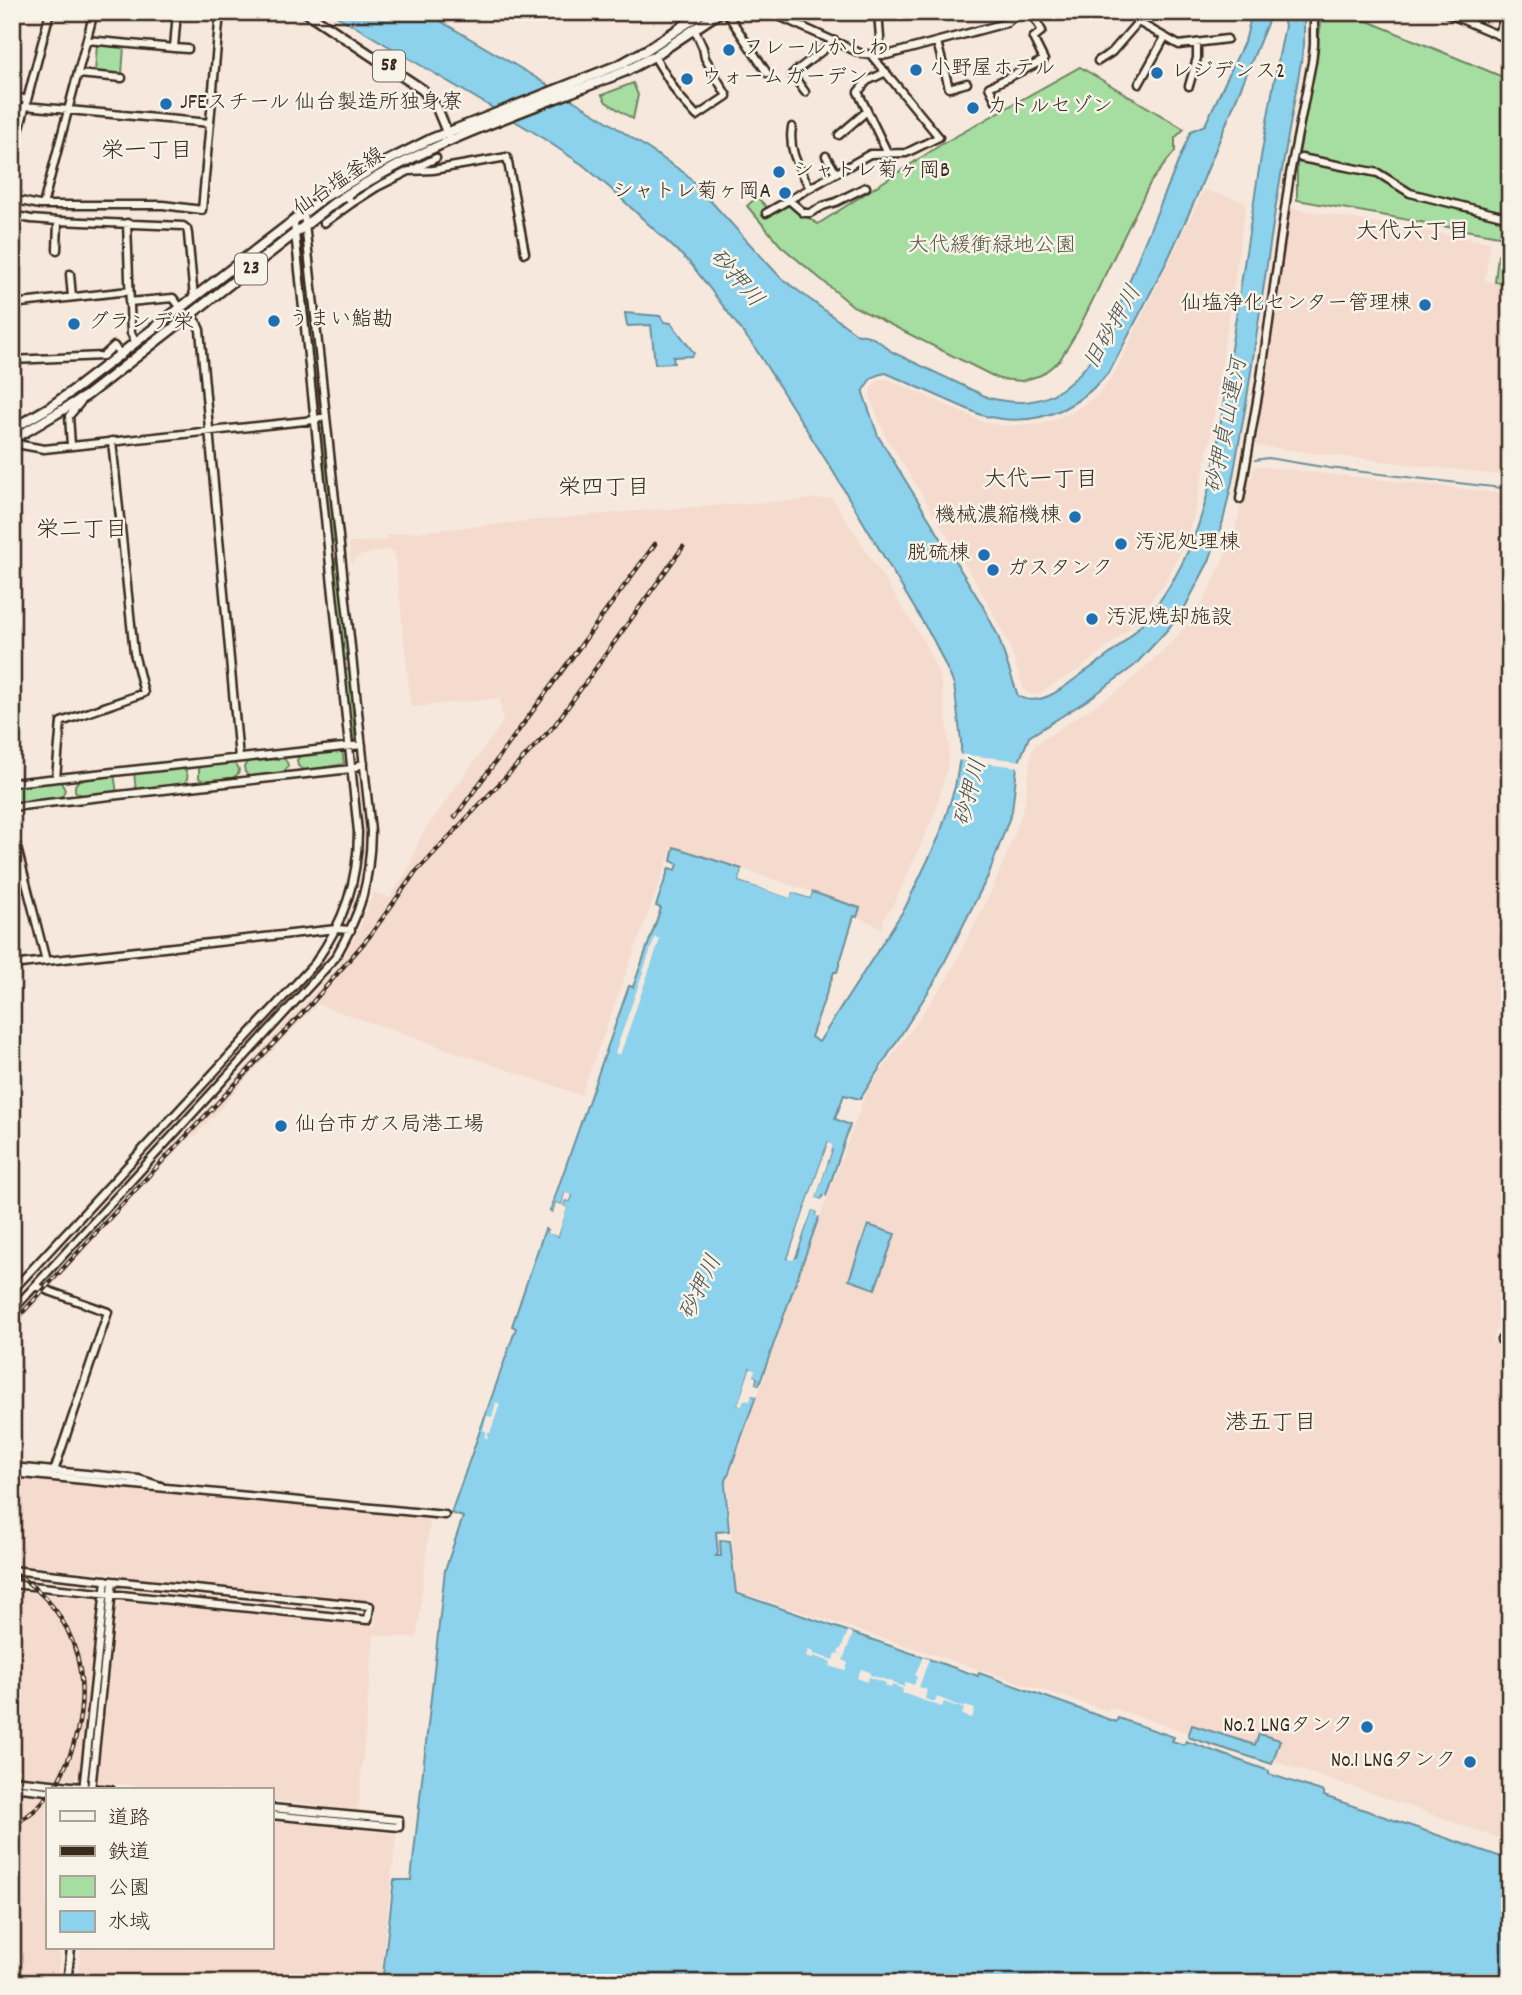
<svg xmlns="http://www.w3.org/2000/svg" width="1522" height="1995" font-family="Dekko,'Klee One',sans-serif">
	<rect width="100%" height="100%" fill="#f6e8dc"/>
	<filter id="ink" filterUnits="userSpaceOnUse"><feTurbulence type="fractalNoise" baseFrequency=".0143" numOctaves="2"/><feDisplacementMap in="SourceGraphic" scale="14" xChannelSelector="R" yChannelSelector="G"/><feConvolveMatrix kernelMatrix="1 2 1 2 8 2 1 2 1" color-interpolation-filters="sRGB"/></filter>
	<g filter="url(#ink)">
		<path fill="#f5dace" d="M1204 190 1246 202 1210 440 1193 518 1181 551 1165 582 1129 629 1080 669 1036 695 1028 694 1023 688 1009 644 985 597 885 435 871 399 870 392 872 386 881 379H888L981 421 1005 426 1042 424 1071 413 1097 396 1114 374Z
			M1290 208 1490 242 1485 281 1510 284V476L1256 446Z
			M1255 466 1510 494V1321L1505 1329 1498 1327 1492 1341 1504 1346 1510 1337V1842L1377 1795 1110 1707 1108 1711 737 1591 727 1484 802 1267 866 1093 948 978 992 890 1015 834 1025 802 1032 750 1036 744 1124 687 1176 638 1204 601 1233 538 1247 485 1252 478Z
			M832 498 922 638 940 677 947 721 949 752 948 764 935 813 894 904 882 921 884 922 882 928 858 917 860 908 673 846 581 1095 317 1004 253 1071 195 1137 192 1135 146 1184 142 1181 338 966 360 928 374 892 390 898 410 865 421 836 503 722 500 698 411 707 395 552 389 549 358 556 351 564 349 543 387 540V535L625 512Z
			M132 1192 136 1194 51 1287 45 1285Z
			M39 1293 44 1295 12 1330V1322Z
			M12 1477 430 1518 417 1638 374 1635 358 1810 271 1800V1790H177L100 1782 98 1779 117 1605 121 1601 375 1626 377 1605 121 1578V1574L12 1564Z
			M12 1591 95 1599 99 1603 79 1775 75 1780 12 1774Z
			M12 1794 47 1797V1948H60L57 1983H12Z
			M271 1821 396 1834 380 1983H77L81 1948H271Z"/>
		<path fill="#a6dea2" stroke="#708460" stroke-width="2" d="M1323 12H1346L1510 80V238L1297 200V165Z
			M97 44 124 46 122 74 95 72Z
			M1080 67 1184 129 1175 138V151L1150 183 1077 332 1059 361 1041 375 1022 381 999 379 853 306 781 246 747 206 757 197 773 214 788 205 818 224 942 144Z
			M633 83 638 95 633 119 606 102 602 95Z
			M303 253 305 255 312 319 310 321 308 319 301 256Z
			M1498 255 1510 256V284L1495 282Z
			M313 342 315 344 319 410 318 411 313 389 311 344Z
			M322 429 324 431 336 539 333 542 330 539 318 430Z
			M337 558 349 657 346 660 343 657 335 590V559Z
			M347 669 350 671 355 739 353 741 351 739 344 671Z
			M342 749 344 764 306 771 298 766 297 760 302 753Z
			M280 756C306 772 260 781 250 777 248 776 247 774 245 772L244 767 249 759Z
			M231 761C257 776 212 789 199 778V769L203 765Z
			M180 767C189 771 190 779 182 785L136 791 134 772Z
			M114 774 117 793 83 796 75 791V785L81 778Z
			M58 781 61 782 65 790C61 805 35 802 21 804L13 798 12 791 18 785Z"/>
		<path fill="#8cd2ed" stroke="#6c8f9a" stroke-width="2" fill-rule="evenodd" d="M329 12H425L525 71 602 118 686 174 781 278 858 335C870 333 883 344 892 352L989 398C1015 404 1039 405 1062 389 1106 358 1122 298 1141 251 1158 211 1174 171 1191 131L1205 125 1246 38 1252 12H1304V45L1276 204 1247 398 1232 482 1223 521 1209 561 1185 607 1168 629 1134 666 1089 699 1029 737 1017 767 1012 811 988 876 935 981 860 1099 844 1095 835 1119 850 1125 826 1196H823L822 1200 815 1198 832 1150 828 1143 788 1258 796 1257 812 1209 818 1211 816 1215 819 1217 759 1385 755 1384 757 1378 753 1376 750 1369 739 1404 752 1395 756 1396 725 1484 729 1531 716 1532 718 1553 716 1556H721L720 1540 730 1541 736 1593 978 1676 979 1673 1116 1722 1118 1718 1174 1737 1172 1741 1184 1745 1186 1741 1269 1771V1774L1324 1792V1796L1510 1860V1983H382L394 1880H411L445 1570 463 1517 451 1513 516 1328 512 1326 545 1229 548 1230 547 1232 558 1236 566 1208 563 1207 565 1200 570 1201 572 1196 565 1194 562 1205 556 1203 553 1212 550 1211 629 986 633 987 661 908 656 906 669 868 676 870 678 864 671 861 674 847 742 869 739 881 789 897 792 892 810 898 812 892 860 908 857 917 854 916 837 972H834L811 1037 819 1042 905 908 939 837 955 787 961 752V741L954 684 934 641 834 473 755 348 691 264 610 188 583 165 535 133 356 27ZM1274 16 1283 19 1285 26C1263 133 1248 241 1231 349 1221 415 1216 490 1188 551 1173 585 1149 619 1121 645 1109 656 1093 666 1079 676 1062 689 1039 708 1018 696L998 636 984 608 878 436 863 393C868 380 872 375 886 373L981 415C1033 429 1076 411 1110 371L1167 261 1195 200 1268 21Z
			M625 313 660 316 664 322 671 323 694 353 692 356 673 357 674 363 655 364 651 325 627 326Z
			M868 1225 895 1234 875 1289 849 1280Z
			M1192 1725 1255 1745 1259 1734 1280 1740 1272 1764 1188 1737Z"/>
		<path fill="#f6e8dc" d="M957 754 1023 761 1020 767 956 760Z
			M742 869 746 870 743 879 787 893 791 888 808 893 809 891 812 892 810 898 792 892 790 898 739 881Z
			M655 937 660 939 620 1055 615 1053Z
			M828 1143 832 1145V1149L816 1198 822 1200 824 1195 826 1196 823 1203 812 1199 810 1206 819 1208 821 1210 819 1217 816 1216 817 1211 812 1210 795 1257 793 1260 788 1259Z
			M565 1193 572 1195 570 1201 565 1200 563 1206 567 1208 558 1236 547 1233 549 1226 551 1231 556 1232 562 1210 558 1208 556 1214 552 1215 556 1203 562 1205Z
			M750 1369 755 1370 753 1376 756 1377 755 1384 759 1385 758 1389 753 1387V1380L751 1379 745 1396 747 1397 751 1392 757 1393 756 1396 752 1395 750 1401 744 1400 742 1406 738 1405Z
			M496 1402 500 1404 490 1433H488V1438L484 1437 487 1432 483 1430 487 1416 492 1417Z
			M848 1631 853 1633 843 1660 848 1663 845 1671 830 1666 831 1662 813 1656 812 1659 806 1657 808 1650 814 1652V1654L833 1660 836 1653 840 1654 838 1652 840 1649H841Z
			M923 1657 929 1659 919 1687 927 1690 925 1699 935 1702 937 1697 964 1708 965 1706 975 1709 972 1718 962 1715 964 1709 944 1702 942 1707 902 1693 903 1689 892 1685 891 1688 885 1686 886 1683 869 1677 867 1682 857 1678 861 1669 870 1672V1675L893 1682V1683L904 1687 906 1682 914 1685 917 1677 915 1675Z"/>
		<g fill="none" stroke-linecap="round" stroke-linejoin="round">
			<path stroke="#6c8f9a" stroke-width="2" d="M1255 460 1268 458 1329 468 1510 489"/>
			<g stroke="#3b2a1e" stroke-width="11">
				<path id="minor" d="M141 12 177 15
					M726 12 767 73
					M770 12 862 54 887 55 1006 23 1020 12
					M1085 12 1087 19
					M1135 12 1138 22 1179 45 1227 39
					M1444 12 1510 40
					M878 16 904 12
					M1497 35 1508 12
					M87 40 174 48 177 12
					M937 42 949 88 967 83
					M174 48 188 49
					M654 56 678 95 697 116 727 96 705 58 703 48 695 30
					M877 56 880 38 878 12
					M1098 61 1112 52 1138 22
					M886 72 867 81 858 92 888 154
					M78 74 122 78
					M1139 84 1165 37
					M1189 86 1197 58V43
					M805 92 792 74 835 41
					M12 96 27 100
					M996 101 989 87 1044 60 1033 38 1042 31 1031 12
					M25 106 210 123
					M792 127C788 151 799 167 810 188
					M839 135 867 111
					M826 156 836 173
					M12 158 50 12
					M1301 158 1378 173 1410 193 1510 218
					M414 169 436 158
					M346 195 352 203 377 187 409 171 433 170 507 157 525 253
					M12 199 39 205H163L202 210 220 12
					M789 200 804 213H810L823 206 836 202 866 187
					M43 205 94 12
					M766 213 870 154 906 153 939 137 872 56
					M12 215 31 219 58 221 183 226 187 229 188 234 194 298
					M127 223 131 333 136 343
					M324 223 352 203
					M57 250 58 221
					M70 274 72 297
					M129 302 173 298 181 308
					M12 304 129 291
					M190 315 197 323 200 330 239 758
					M12 360 103 356 114 346 121 356
					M12 440 22 445 44 449 314 420 326 416
					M71 445 69 416 80 403
					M1240 499 1261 378 1290 174 1312 62 1314 45V12
					M56 778 61 722 144 693 134 653 112 441
					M12 783 362 745
					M12 807 351 769 364 763
					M12 828 46 961 336 929 351 930
					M12 965 46 961
					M35 1286 108 1312 52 1477
					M12 1291 315 963C344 921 358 882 358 832L294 223
					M12 1311 335 958C361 913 370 883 371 831L304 214
					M1501 1340 1510 1328
					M12 1467 139 1479 161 1486
					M12 1473 445 1515
					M12 1570 113 1581 91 1790
					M12 1584 368 1620 370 1606 113 1581
					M12 1780 111 1790
					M12 1787 47 1791
					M83 1790 106 1580
					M271 1808 399 1820V1827
					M271 1815 399 1827
					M67 1983 71 1948"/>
			</g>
			<g stroke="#3b2a1e" stroke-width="13">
				<path id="major" d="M306 12 423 90 437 108 449 137
					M12 429 50 407 79 386 323 198 377 166 431 139 621 64 648 49 704 12
					M12 440 86 396 334 203C423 143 526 111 626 71L654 56 720 12"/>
			</g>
			<use href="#minor" stroke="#f7f3e8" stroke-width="6"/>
			<use href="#major" stroke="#f7f3e8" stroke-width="8"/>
			<g stroke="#3b2a1e" stroke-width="4.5">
				<path id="rail" d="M455 817 655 544
					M12 1324 138 1187 311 1004 369 937 414 874 554 726 683 547
					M12 1572C94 1620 98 1716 53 1790
					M12 1827 35 1810 47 1797"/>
			</g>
			<use href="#rail" stroke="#f7f3e8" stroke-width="2" stroke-dasharray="5" stroke-linecap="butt"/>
		</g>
	</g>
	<g fill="#1f6fb2" stroke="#f7f3e8" stroke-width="2.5">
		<circle cx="729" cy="50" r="7"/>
		<circle cx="916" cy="70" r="7"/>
		<circle cx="1157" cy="73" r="7"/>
		<circle cx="687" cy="79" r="7"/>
		<circle cx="166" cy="104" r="7"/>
		<circle cx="973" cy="108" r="7"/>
		<circle cx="779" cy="172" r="7"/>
		<circle cx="785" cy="193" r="7"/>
		<circle cx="1425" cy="305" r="7"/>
		<circle cx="274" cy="321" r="7"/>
		<circle cx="74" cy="324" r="7"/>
		<circle cx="1075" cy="517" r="7"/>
		<circle cx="1121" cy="544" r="7"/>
		<circle cx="984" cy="555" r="7"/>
		<circle cx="993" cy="570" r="7"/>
		<circle cx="1092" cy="619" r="7"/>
		<circle cx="281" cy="1126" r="7"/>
		<circle cx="1367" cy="1727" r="7"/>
		<circle cx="1470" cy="1762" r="7"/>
	</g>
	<g text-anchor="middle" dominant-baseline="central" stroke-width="5" stroke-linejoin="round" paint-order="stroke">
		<g fill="#f7f3e8" stroke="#73665b" stroke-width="2">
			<rect x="373" y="50.5" width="32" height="31" rx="5"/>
			<rect x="235" y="253.5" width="32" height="31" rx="5"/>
		</g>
		<g font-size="19" font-weight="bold" fill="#3b2a1e">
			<text x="389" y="66">58</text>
			<text x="251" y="269">23</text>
		</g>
		<g font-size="21" fill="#3b2a1e" stroke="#f7f3e8" text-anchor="start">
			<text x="743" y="50">フレールかしわ</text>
			<text x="930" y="70">小野屋ホテル</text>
			<text x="1171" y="73">レジデンス2</text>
			<text x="701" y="79">ウォームガーデン</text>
			<text x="180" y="104">JFEスチール 仙台製造所独身寮</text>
			<text x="987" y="108">カトルセゾン</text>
			<text x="793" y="172">シャトレ菊ヶ岡B</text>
			<text x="771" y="193" text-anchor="end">シャトレ菊ヶ岡A</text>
			<text x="1411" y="305" text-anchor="end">仙塩浄化センター管理棟</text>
			<text x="288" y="321">うまい鮨勘</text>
			<text x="88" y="324">グランデ栄</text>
			<text x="1061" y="517" text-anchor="end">機械濃縮機棟</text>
			<text x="1135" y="544">汚泥処理棟</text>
			<text x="970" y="555" text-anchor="end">脱硫棟</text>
			<text x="1007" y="570">ガスタンク</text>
			<text x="1106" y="619">汚泥焼却施設</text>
			<text x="295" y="1126">仙台市ガス局港工場</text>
			<text x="1353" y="1727" text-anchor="end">No.2 LNGタンク</text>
			<text x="1456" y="1762" text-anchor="end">No.1 LNGタンク</text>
		</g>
		<g font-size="21" fill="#3b2a1e" stroke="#f7f3e8">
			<text transform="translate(340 183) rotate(-34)">仙台塩釜線</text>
		</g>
		<g font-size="21" fill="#56573f" stroke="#f7f3e8">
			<text x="992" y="247">大代緩衝緑地公園</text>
		</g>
		<g font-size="23" fill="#3b2a1e" stroke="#f7f3e8">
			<text x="147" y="152">栄一丁目</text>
			<text x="1413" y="233">大代六丁目</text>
			<text x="1041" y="481">大代一丁目</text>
			<text x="604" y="489">栄四丁目</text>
			<text x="82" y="531">栄二丁目</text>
			<text x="1271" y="1424">港五丁目</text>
		</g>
		<g font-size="23" font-style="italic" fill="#4f5452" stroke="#f7f3e8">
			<text transform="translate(735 279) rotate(49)">砂押川</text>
			<text transform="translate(1114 328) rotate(-60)">旧砂押川</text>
			<text transform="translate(1228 426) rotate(-79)">砂押貞山運河</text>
			<text transform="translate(972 793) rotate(-75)">砂押川</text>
			<text transform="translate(702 1288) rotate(-64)">砂押川</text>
		</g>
	</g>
	<rect width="1522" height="1995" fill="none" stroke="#f7f3e8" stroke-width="42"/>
	<rect x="21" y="21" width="1480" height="1953" fill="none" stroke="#3b2a1e" stroke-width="2.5" filter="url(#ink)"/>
	<rect x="46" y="1788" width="228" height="161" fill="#f7f3e8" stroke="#aca397" stroke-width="2"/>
	<rect x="60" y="1811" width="35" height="10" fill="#f7f3e8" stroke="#aca397" stroke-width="2"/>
	<text x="108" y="1824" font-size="21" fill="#3b2a1e">道路</text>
	<rect x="60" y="1846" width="35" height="10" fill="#3b2a1e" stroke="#aca397" stroke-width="2"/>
	<text x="108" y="1858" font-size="21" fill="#3b2a1e">鉄道</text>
	<rect x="60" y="1876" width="35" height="21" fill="#a6dea2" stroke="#aca397" stroke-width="2"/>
	<text x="108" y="1894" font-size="21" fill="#3b2a1e">公園</text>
	<rect x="60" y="1911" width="35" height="21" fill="#8cd2ed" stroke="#aca397" stroke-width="2"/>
	<text x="108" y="1928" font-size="21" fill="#3b2a1e">水域</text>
</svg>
